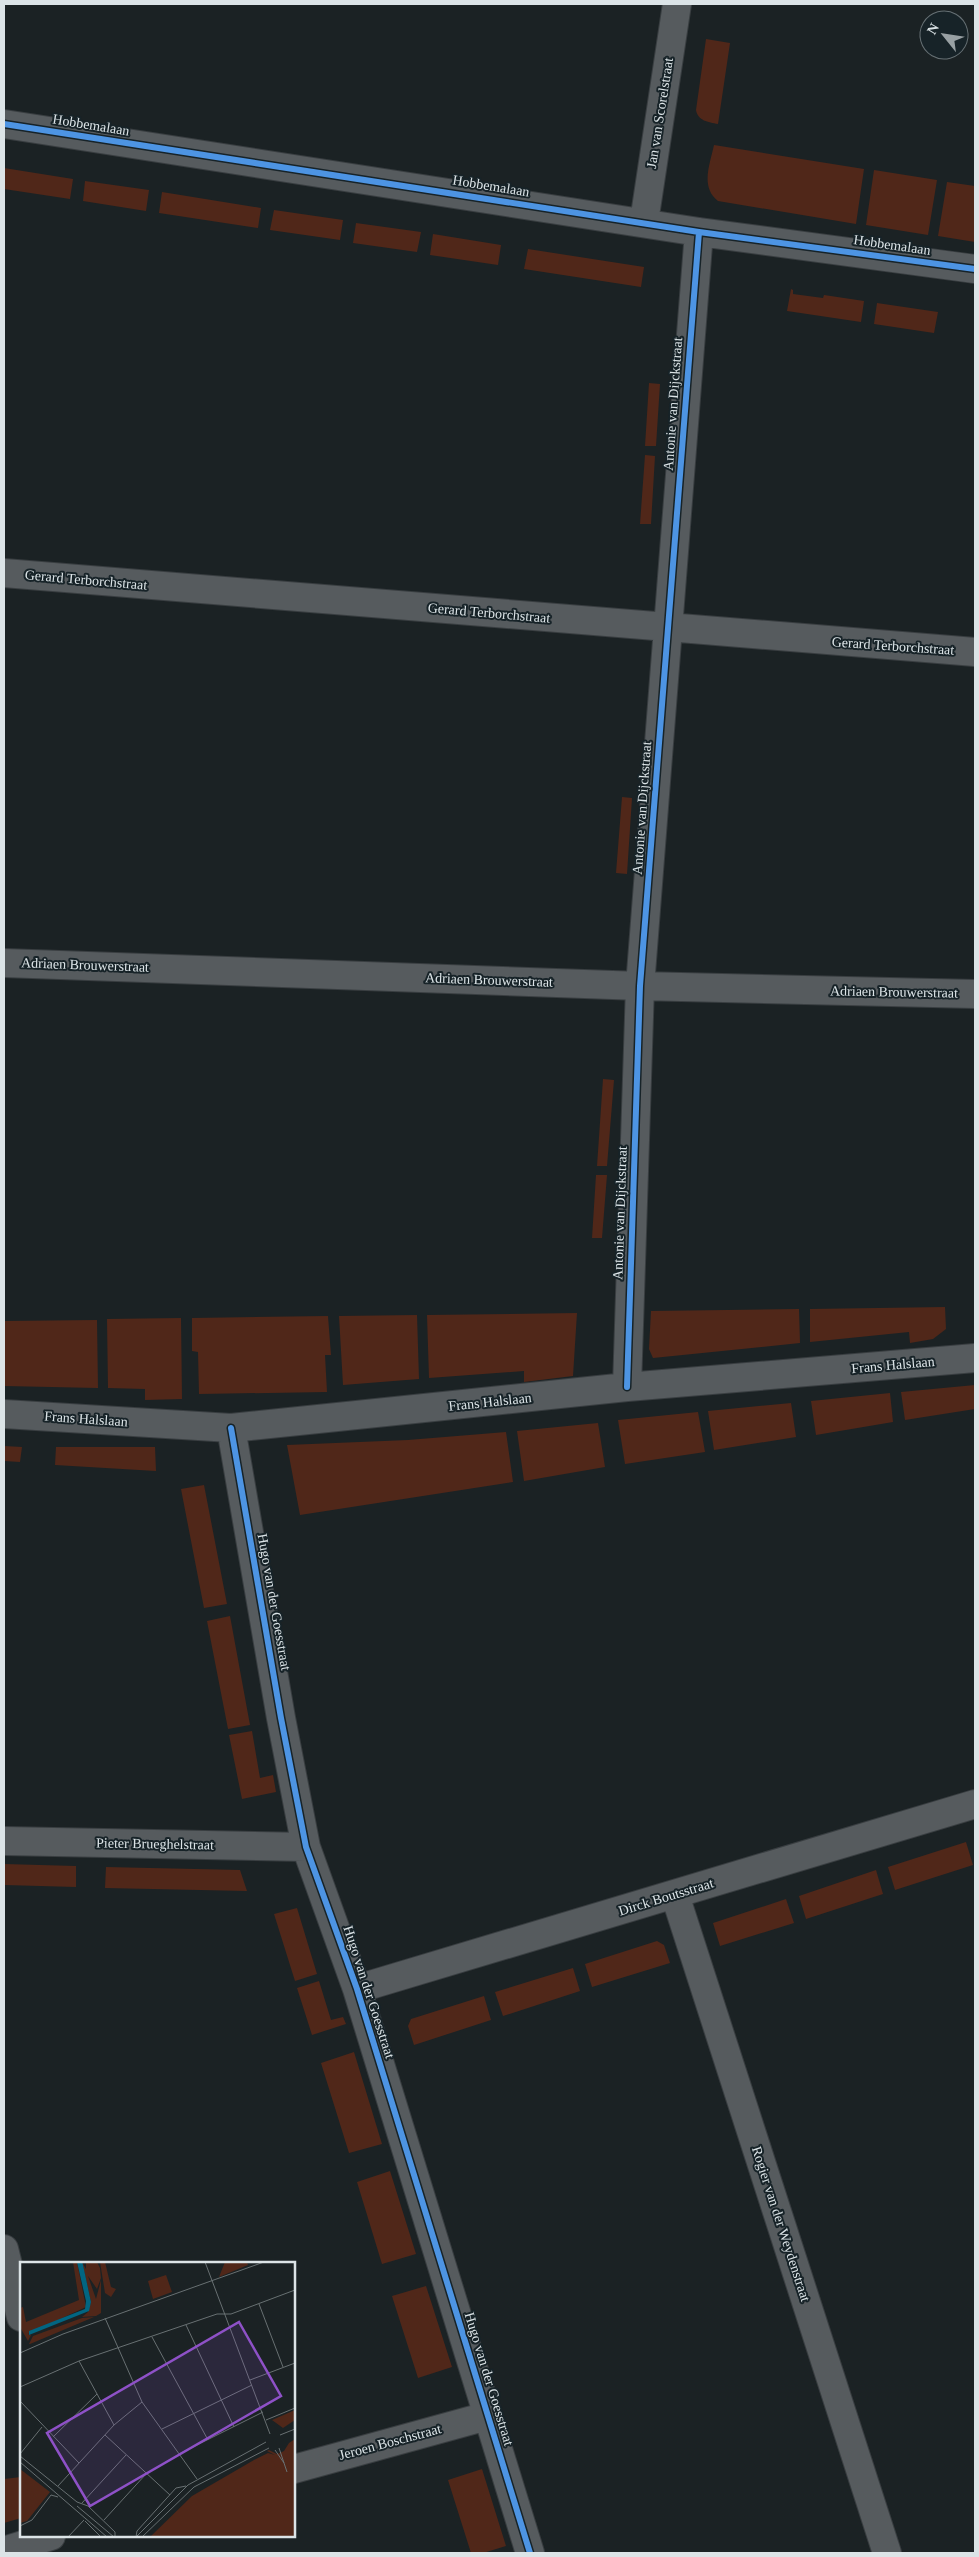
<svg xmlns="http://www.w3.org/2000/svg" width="979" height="2557" font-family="Georgia,serif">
	<rect width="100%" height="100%" fill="#1b2224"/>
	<path fill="#502719" d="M706 39 730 43 718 124C708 122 698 121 696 110Z
		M714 145 864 169 856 224 718 201C700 187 710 164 714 145Z
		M4 168 73 179 70 199 4 189Z
		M874 170 937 180 928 235 866 225Z
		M85 181 149 190 146 211 83 201Z
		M947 182 975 186V242L938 236Z
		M162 192 261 208 258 228 159 213Z
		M274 210 343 220 340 240 270 230Z
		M356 223 421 232 417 252 353 243Z
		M433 234 501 245 498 265 430 255Z
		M528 249 644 267 641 287 524 269Z
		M791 289 793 290V294L823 298 824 295 864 301 861 322 787 311Z
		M877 303 938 312 934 333 874 324Z
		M649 383 660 384 656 446H645Z
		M645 455 655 456 651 524H640Z
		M622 797 632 798 627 874 616 873Z
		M603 1079 614 1080 607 1166H597Z
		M596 1175H607L602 1238H592Z
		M945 1307 946 1329 933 1339 910 1343 909 1332 810 1342V1309Z
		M799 1309 800 1343 653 1358 649 1349 651 1311Z
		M577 1313 573 1376 524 1382V1371L429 1378 427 1315Z
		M417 1315 419 1379 343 1385 339 1316Z
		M328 1316 331 1355H325L327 1392 199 1394 198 1352 192 1351V1318Z
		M181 1318 182 1399 145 1400V1389L108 1388 107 1319Z
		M97 1320 98 1388 4 1386V1321Z
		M975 1385V1409L905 1420 901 1392Z
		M890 1393 893 1422 816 1435 811 1401Z
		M791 1403 796 1437 714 1450 708 1411Z
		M698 1412 705 1452 625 1464 618 1420Z
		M598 1423 605 1467 524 1481 517 1431Z
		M506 1432 513 1482 300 1515 287 1445 408 1440Z
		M4 1446 22 1447 20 1462 4 1461Z
		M56 1447H155L156 1471 55 1465Z
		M204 1485 227 1604 204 1608 181 1489Z
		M230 1616 250 1725 228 1729 207 1621Z
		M252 1731 260 1778 273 1775 276 1792 242 1799 229 1735Z
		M966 1842 973 1865 895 1890 888 1867Z
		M4 1864 76 1866V1887L4 1885Z
		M106 1867 240 1870 247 1891 105 1888Z
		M876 1870 883 1894 806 1919 799 1896Z
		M786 1899 794 1923 720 1946 713 1923Z
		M297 1908 317 1974 295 1981 274 1914Z
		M657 1941 664 1945 670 1963 592 1987 585 1964Z
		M573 1968 580 1991 503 2016 495 1992Z
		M319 1981 331 2020 343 2017 346 2024 312 2035 297 1988Z
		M484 1996 491 2020 414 2045 408 2026 411 2019Z
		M354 2052 382 2144 349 2153 321 2063Z
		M390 2171 416 2254 382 2264 357 2182Z
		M426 2286 452 2367 418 2378 392 2296Z
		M482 2469 506 2546 483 2553H471L448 2480Z
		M21 2477V2518L4 2523V2479Z"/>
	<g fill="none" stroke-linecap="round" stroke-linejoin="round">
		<g stroke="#393e41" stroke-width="30">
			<path id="minor" d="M4 124 699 232 975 269
				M644 222 677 4
				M4 573 975 652
				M4 963 640 986 975 994
				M627 1387 640 986 699 232
				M4 1414 231 1428 627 1387 975 1358
				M231 1428 281 1718 306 1847 357 1989 530 2553
				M4 1841 306 1847
				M675 1895 887 2553
				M357 1989 975 1804
				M4 2249 21 2317
				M294 2469 487 2416
				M4 2551 51 2536"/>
		</g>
		<use href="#minor" stroke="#565b5e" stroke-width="28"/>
		<g stroke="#172328" stroke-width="9">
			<path id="cycleway" d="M4 124 699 232 975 269
				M627 1387 640 986 699 232
				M231 1428 281 1718 306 1847 357 1989 530 2553"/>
		</g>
		<use href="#cycleway" stroke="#4d94e3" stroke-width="6"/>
	</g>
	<g text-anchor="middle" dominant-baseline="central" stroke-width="4" stroke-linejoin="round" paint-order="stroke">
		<g font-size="14" fill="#dce4e7" stroke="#172328">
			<text transform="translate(660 113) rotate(-81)">Jan van Scorelstraat</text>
			<text transform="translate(91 125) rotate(9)">Hobbemalaan</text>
			<text transform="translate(491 186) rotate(9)">Hobbemalaan</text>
			<text transform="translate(892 245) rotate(8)">Hobbemalaan</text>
			<text transform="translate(673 404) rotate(-86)">Antonie van Dijckstraat</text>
			<text transform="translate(86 580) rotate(5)">Gerard Terborchstraat</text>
			<text transform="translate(489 613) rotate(5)">Gerard Terborchstraat</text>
			<text transform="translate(893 646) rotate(4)">Gerard Terborchstraat</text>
			<text transform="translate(642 808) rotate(-86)">Antonie van Dijckstraat</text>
			<text transform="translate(85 965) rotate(2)">Adriaen Brouwerstraat</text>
			<text transform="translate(489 980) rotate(2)">Adriaen Brouwerstraat</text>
			<text transform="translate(894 992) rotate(1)">Adriaen Brouwerstraat</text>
			<text transform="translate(620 1213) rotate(-88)">Antonie van Dijckstraat</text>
			<text transform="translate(893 1365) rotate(-5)">Frans Halslaan</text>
			<text transform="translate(490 1402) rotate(-6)">Frans Halslaan</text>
			<text transform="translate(86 1419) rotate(4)">Frans Halslaan</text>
			<text transform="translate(274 1602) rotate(80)">Hugo van der Goesstraat</text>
			<text transform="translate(155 1844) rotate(1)">Pieter Brueghelstraat</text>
			<text transform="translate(666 1897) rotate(-17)">Dirck Boutsstraat</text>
			<text transform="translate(369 1992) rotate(72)">Hugo van der Goesstraat</text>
			<text transform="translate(781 2224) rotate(72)">Rogier van der Weydenstraat</text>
			<text transform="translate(489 2379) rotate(73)">Hugo van der Goesstraat</text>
			<text transform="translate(390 2442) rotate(-15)">Jeroen Boschstraat</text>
		</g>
	</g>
	<g transform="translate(20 2262)">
		<rect width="275" height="275" fill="#1b2224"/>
		<path d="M53 0H57L66 45 8 72 11 73 8 79 0 65V46L3 45 6 60 59 38ZM62 0 66 7V0H77L80 6 81 16 77 27 68 14 76 37 81 18V51L76 54 62 55 68 50 71 40ZM80 0H85L91 25 96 27 91 35 85 31ZM205 0H227L228 3 199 15ZM146 13 152 30 133 37 128 19ZM74 55 10 82H9L13 74 62 56ZM275 148V158L263 166 252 158ZM275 177V275H130L172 234 234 198 248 191 255 193 247 189 249 188 257 192 264 189 269 181ZM0 207 30 230 7 259 0 261Z" fill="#502719"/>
		<path d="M57 0H62L63 3 71 40 69 49 9 73V69L65 47 66 39Z" fill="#026581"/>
		<path fill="none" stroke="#687072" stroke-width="1" d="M185 0 250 172M239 42 263 105M85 56 122 140 177 217M166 63 214 165M132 75 188 178M0 91 43 72 244 0M59 99 94 163M230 118 275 101M0 125 59 99 197 52H211L275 28M0 139 59 201M246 158 275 146M142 167 232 123M85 173 150 233M260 173 275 167M33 175 77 132M259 186 267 210M255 188 264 201M0 192 22 165M159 192 243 150M0 194 57 240 68 244 95 270V275M0 200 87 275M38 224 94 163 122 140M62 241 106 193M57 244 94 275M84 258 126 212M65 259 81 275M0 264 12 258 31 233 38 235M48 275 64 258M116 275 117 269 156 226 166 224M116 275 168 223 246 180M122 275 174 225 249 186"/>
		<path fill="#8e51c7" fill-opacity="0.15" stroke="#8e51c7" stroke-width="2.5" d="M219 60 261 134 70 244 27 171Z"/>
		<rect width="275" height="275" fill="none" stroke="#dce4e7" stroke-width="2.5"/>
	</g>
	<rect width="979" height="2557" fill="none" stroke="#dce4e7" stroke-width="10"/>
	<g transform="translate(944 35) rotate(300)"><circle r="24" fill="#172328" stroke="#667074"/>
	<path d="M0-4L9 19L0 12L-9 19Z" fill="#98a0a3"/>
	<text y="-8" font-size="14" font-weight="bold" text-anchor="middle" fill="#dce4e7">N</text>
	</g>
</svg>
